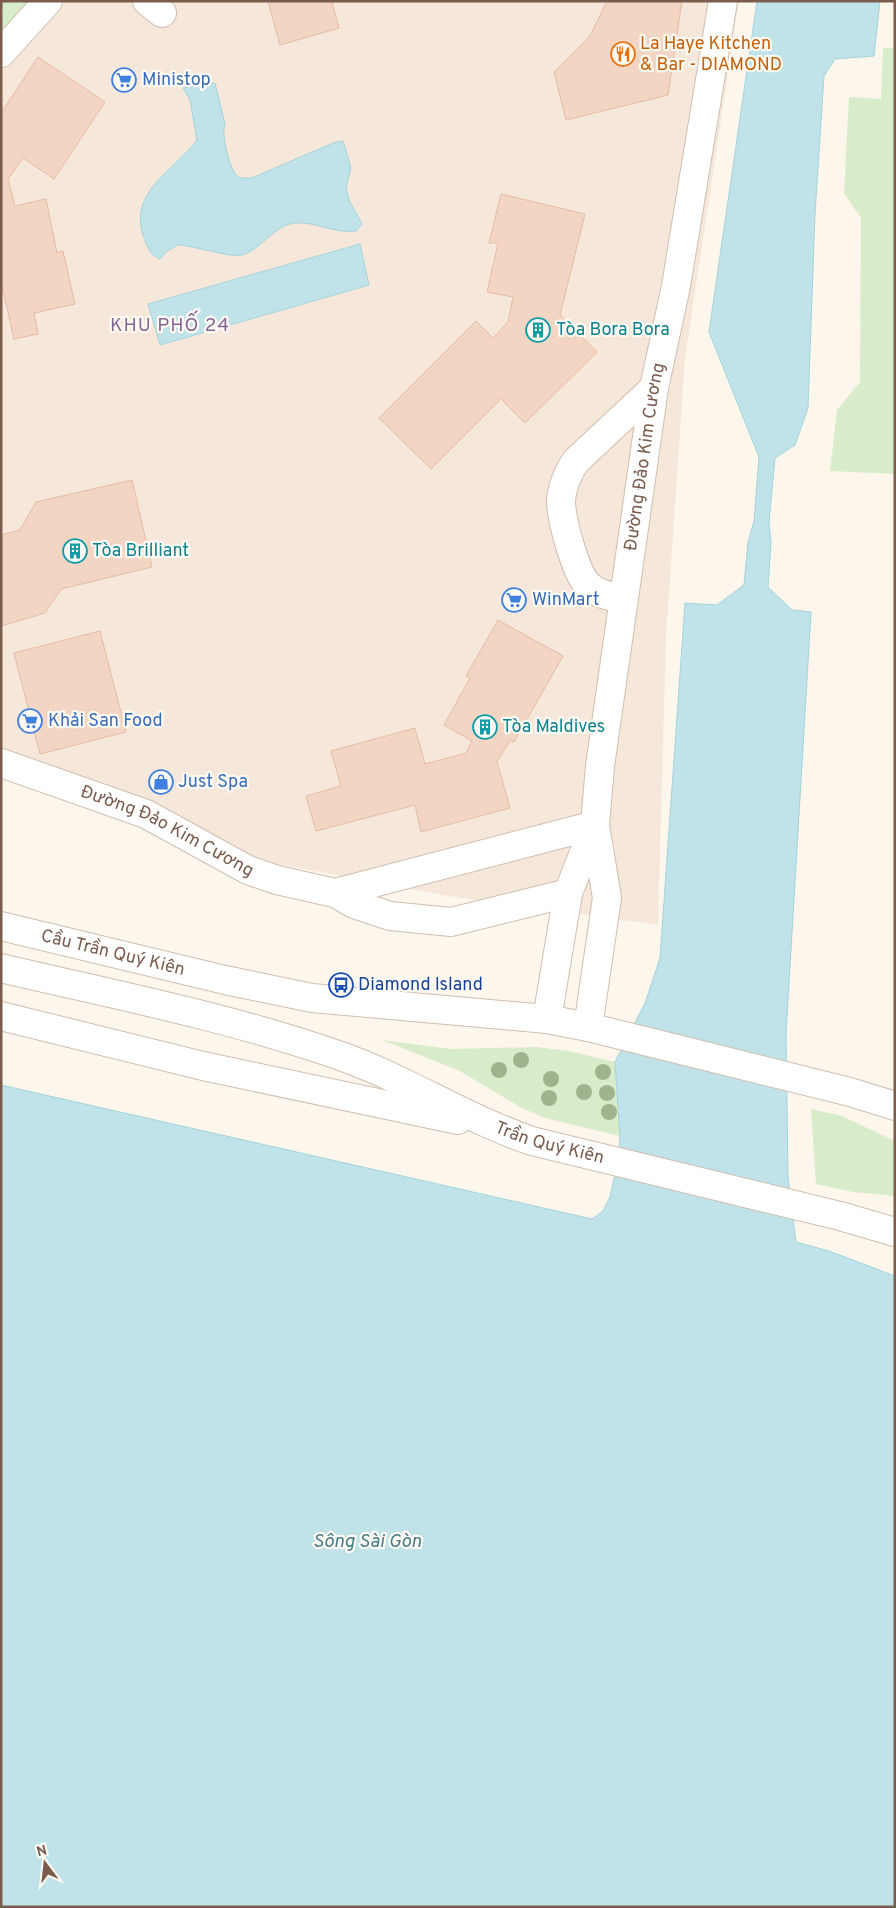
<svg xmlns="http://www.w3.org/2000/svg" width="896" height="1908" font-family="Overpass,sans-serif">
	<rect width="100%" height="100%" fill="#fdf6ec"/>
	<path fill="#f5e8da" d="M32 1H739L685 359 666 637 658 925 448 896 260 861 1 773V34Z"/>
	<path fill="#d8ecc9" d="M1 1H32L1 34Z
		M883 48H895V474L830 471 837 410 860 382 861 218 844 193 849 97 881 99Z
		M382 1040 451 1049 536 1047 569 1051 615 1062 620 1136 545 1118 522 1108 458 1070Z
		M811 1109 842 1116 895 1141V1196L853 1192 816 1184Z"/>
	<path fill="#bfe3e8" stroke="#a5d3da" d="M757 1H880L874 56 835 59 824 76 815 214 808 408 795 445 775 458 769 522 771 543 768 587 792 610 811 612 786 1034 788 1177 796 1242 829 1251 895 1276V1907H1V1085L592 1219 603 1211 610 1197 618 1160 620 1136 615 1062 645 1003 660 958 685 603 717 605 744 585 748 542 754 521 759 457 709 332Z
		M215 83 225 124C221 134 229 166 236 175 240 179 247 178 252 178L333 143 343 141 351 168 346 187 349 200 362 224 356 231C335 234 315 221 294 223 273 226 262 249 242 255 228 258 194 245 177 245L166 252 160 259C150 255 146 245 143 235 129 191 175 170 197 140L190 100 183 88Z
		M360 244 369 285 160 345 148 304Z"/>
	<path fill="#f3d5c3" stroke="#e6bba3" d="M268 1H338L332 3 339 28 280 45Z
		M607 1H682L668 95 566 120 554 72 590 36Z
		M38 57 105 102 54 179 23 158 8 179 15 206 46 199 57 253 63 251 75 304 34 313 38 334 14 339 1 281V113Z
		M501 194 585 214 560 315 597 352 525 423 501 399 431 469 379 418 476 321 493 338 508 322 513 297 487 292 498 243H489Z
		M132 480 152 567 61 589 45 613 1 626V535L20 530 36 502Z
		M498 620 563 656 514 742 510 740 497 762 510 808 421 832 415 805 316 831 306 796 341 786 331 751 415 728 425 764 466 753 472 741 444 725 470 678 466 676Z
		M100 631 126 732 40 754 14 653Z"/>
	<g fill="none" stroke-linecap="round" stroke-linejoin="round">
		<g stroke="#d1beb0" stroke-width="30">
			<g id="minor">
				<path d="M147 1 162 13"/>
				<path d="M1 53 48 1"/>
				<path d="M622 599C610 596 596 594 587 584 575 571 562 521 561 503 561 489 568 472 576 461L654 388"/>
				<path id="s1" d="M1 763 146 814 248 870 277 880 335 893 354 904 390 916 451 922 568 893"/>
				<path d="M335 893 595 825"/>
				<path id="s2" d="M1 926 225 980 312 998 547 1019 588 1027 850 1092 895 1106"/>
				<path id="s3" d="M1 968C111 994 228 1017 335 1054 403 1077 464 1118 532 1141L840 1216 895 1232"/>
				<path d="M1 1016 203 1066 458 1120"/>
				<path d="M547 1019 568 893 595 825"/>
				<path id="s4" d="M588 1027 607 898 595 825 600 766 654 388 676 286 723 1"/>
			</g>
		</g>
		<use href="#minor" stroke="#fff" stroke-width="28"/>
	</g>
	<g fill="#a0b28e">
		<circle cx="521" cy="1060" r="8"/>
		<circle cx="499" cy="1070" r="8"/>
		<circle cx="603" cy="1072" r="8"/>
		<circle cx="551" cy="1079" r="8"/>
		<circle cx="584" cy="1092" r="8"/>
		<circle cx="607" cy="1093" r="8"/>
		<circle cx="549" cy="1098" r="8"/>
		<circle cx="609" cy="1112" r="8"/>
	</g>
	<defs>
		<g id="restaurant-ring" transform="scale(1.25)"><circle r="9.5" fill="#fffaf3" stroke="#e8710a" stroke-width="1.5"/><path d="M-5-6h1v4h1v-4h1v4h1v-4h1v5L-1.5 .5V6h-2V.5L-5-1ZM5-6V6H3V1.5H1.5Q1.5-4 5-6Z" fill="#e8710a"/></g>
		<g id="supermarket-ring" transform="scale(1.25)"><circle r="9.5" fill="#fffaf3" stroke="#3f7fe0" stroke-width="1.5"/><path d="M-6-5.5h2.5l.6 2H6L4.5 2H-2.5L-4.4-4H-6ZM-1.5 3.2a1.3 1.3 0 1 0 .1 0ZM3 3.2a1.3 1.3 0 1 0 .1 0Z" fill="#3f7fe0"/></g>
		<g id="building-ring" transform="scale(1.25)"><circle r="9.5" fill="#fffaf3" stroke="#0f9aa8" stroke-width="1.5"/><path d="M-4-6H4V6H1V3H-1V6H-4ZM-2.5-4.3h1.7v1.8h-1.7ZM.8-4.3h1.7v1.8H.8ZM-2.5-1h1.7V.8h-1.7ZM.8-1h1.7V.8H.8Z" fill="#0f9aa8"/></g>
		<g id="shop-ring" transform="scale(1.25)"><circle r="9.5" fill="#fffaf3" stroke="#3f7fe0" stroke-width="1.5"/><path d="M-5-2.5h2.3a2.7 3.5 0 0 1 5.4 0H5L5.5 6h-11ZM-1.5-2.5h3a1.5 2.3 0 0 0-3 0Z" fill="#3f7fe0"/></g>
		<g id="bus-ring" transform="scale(1.25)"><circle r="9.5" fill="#fffaf3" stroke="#1a4fb4" stroke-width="1.5"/><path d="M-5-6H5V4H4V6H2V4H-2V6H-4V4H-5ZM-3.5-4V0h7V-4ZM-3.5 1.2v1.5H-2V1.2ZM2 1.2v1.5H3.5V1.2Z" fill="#1a4fb4"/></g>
	</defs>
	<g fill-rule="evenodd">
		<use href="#restaurant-ring" x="623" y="54"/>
		<use href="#supermarket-ring" x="124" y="80"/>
		<use href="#building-ring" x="538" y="330"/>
		<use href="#building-ring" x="75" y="551"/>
		<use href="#supermarket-ring" x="514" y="600"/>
		<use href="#supermarket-ring" x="30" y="721"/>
		<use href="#building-ring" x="485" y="727"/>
		<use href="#shop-ring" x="161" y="782"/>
		<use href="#bus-ring" x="341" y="985"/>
	</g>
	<g text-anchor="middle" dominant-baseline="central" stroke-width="4.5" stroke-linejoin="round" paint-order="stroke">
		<g font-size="18" fill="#c56008" stroke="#fffaf3" text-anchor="start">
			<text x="640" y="44">La Haye Kitchen<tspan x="640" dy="21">&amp; Bar - DIAMOND</tspan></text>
		</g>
		<g font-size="18" fill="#366cbe" stroke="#fffaf3" text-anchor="start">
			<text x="142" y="80">Ministop</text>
			<text x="532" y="600">WinMart</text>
			<text x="48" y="721">Khải San Food</text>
			<text x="178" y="782">Just Spa</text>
		</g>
		<g font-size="18" fill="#0d838f" stroke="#fffaf3" text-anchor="start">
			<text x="556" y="330">Tòa Bora Bora</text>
			<text x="92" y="551">Tòa Brilliant</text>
			<text x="502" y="727">Tòa Maldives</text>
		</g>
		<g font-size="18" fill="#7a5c4d" stroke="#fffaf3">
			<text stroke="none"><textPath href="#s4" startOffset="576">Đường Đảo Kim Cương</textPath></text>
			<text stroke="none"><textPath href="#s1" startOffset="180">Đường Đảo Kim Cương</textPath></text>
			<text stroke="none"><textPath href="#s2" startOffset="115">Cầu Trần Quý Kiên</textPath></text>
			<text stroke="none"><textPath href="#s3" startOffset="578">Trần Quý Kiên</textPath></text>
		</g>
		<g font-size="18" fill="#164399" stroke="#fffaf3" text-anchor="start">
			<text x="358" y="985">Diamond Island</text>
		</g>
		<g font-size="19" letter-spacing="1" fill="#846695" stroke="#fffaf3">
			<text x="170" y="326">KHU PHỐ 24</text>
		</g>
		<g font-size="19" font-style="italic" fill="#437c86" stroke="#fffaf3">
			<text x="367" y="1542">Sông Sài Gòn</text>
		</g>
	</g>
	<rect width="896" height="1908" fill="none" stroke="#7a5c4d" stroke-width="5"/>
	<g transform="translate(45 1863) rotate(345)" stroke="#fffaf3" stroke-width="4" paint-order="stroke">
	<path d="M0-4L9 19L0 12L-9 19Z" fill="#7a5c4d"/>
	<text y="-8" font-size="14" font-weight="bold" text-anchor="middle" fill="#7a5c4d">N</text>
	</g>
</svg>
